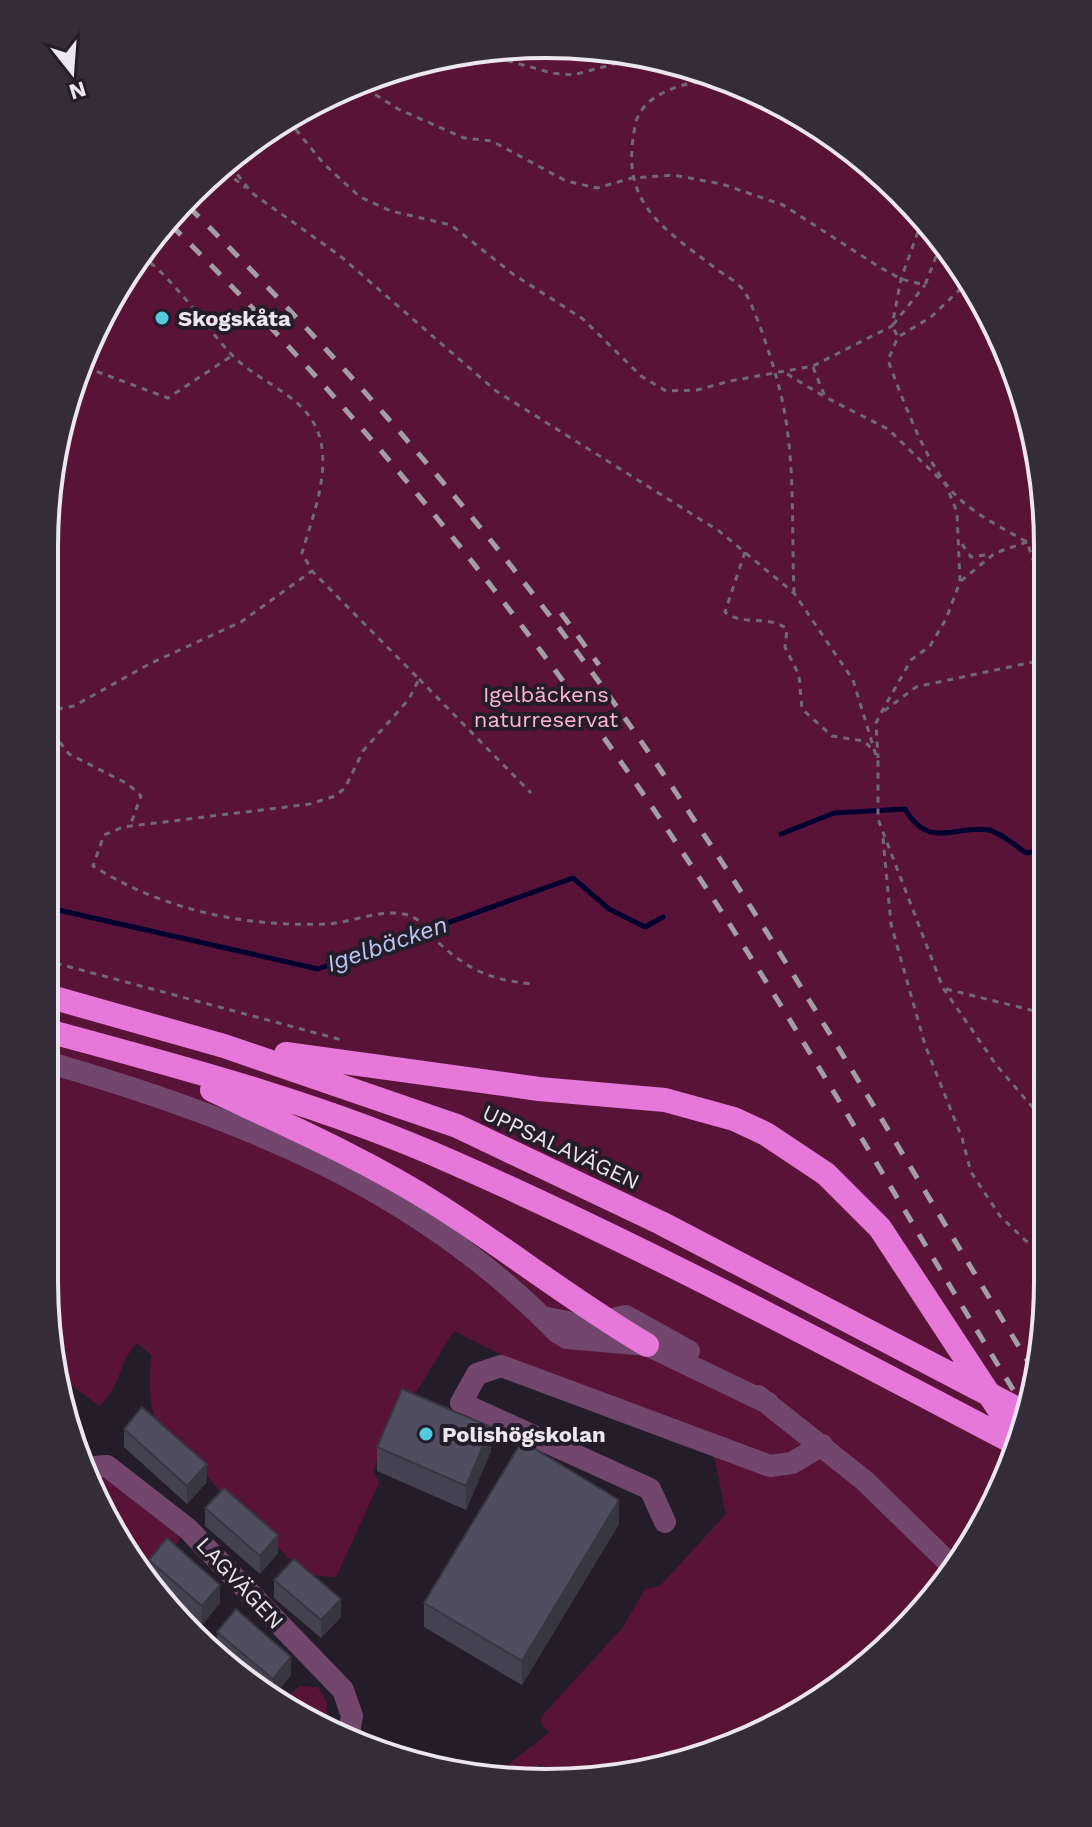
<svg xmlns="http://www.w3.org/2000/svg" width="1092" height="1827" font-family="'Work Sans',sans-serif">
	<rect width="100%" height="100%" fill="#251c2b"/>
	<path fill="#591338" d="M449 54H644L825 129 923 215 981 295 1021 385 1047 513V1314L1021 1443 963 1560 852 1679 708 1756 555 1782 541 1764 524 1773 509 1764 549 1733 541 1723 542 1716 623 1627 645 1589 660 1586 726 1514 710 1437 500 1354 454 1331 384 1444 373 1470 379 1483 336 1577 304 1575 235 1501C220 1495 214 1483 203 1472 154 1426 147 1426 151 1355L137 1343C117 1363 122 1387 99 1406L60 1376 44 1281 45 513 71 384 129 267 267 128Z
		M106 1470 174 1525 180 1540 145 1580 199 1627 197 1632 147 1586 88 1475Z
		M299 1686 318 1687 327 1703 326 1727 270 1700H286Z"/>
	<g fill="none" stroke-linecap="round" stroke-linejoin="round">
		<path stroke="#02002e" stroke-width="5" d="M781 834 834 813 905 809C929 851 957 824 989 830 1001 833 1016 846 1026 853L1047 849
			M45 907 318 969 573 878 609 909 645 927 663 917"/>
		<path stroke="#716976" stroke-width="3" stroke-dasharray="6 6" stroke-linecap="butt" d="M484 54 552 73 573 75 629 60 669 64
			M711 81C686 81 643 94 636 122 618 202 659 225 715 268 724 275 738 282 744 291 754 305 771 357 776 376 797 446 791 521 794 593
			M365 88 398 109 464 138 492 141 566 181 597 188 632 178 673 175 722 184 783 205 876 265 901 279 925 285 942 241
			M288 120 324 164 360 197 391 211 451 225 513 274 583 319 641 376 666 391 697 390 730 381 813 366 892 326 901 279 924 215
			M230 165 252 193 339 255 496 391 719 531 794 593 853 680 878 762V819L943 988 997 1066 1047 1124
			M225 171 246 188
			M141 255C178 283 201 322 232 355 253 377 286 389 306 412 340 451 314 511 302 553L312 571 419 679 409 699 363 751 345 788 335 796 310 804 123 827 104 835 93 866C163 910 244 927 326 924 350 923 381 909 404 914 423 918 427 932 440 944 471 972 493 980 533 984
			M970 280 931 317 898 337 888 360C901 396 923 454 946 484 965 510 999 526 1027 542L1047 601
			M897 335 892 326 925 285
			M84 358 82 366 168 398 233 355
			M813 367 825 397 888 429 946 485 957 512 960 582 946 619 930 646 911 660 881 713 876 723 878 758
			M787 374 825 397
			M962 544 971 557 991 554
			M745 552 725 612C743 627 768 614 787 629L785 647 799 675 802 709 832 736 864 741 873 750
			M961 581 995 553 1027 542 1047 553
			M419 679 531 793
			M45 711 74 706 151 663 241 622 312 571
			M884 711 916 687 1047 659
			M45 723 69 754 128 784 141 796 130 826
			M883 838 891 924 925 1045 962 1138 971 1172 1000 1216 1026 1241 1047 1245
			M44 960 342 1040
			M946 989 1047 1014"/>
		<path stroke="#73476d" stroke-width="22" d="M44 1061C238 1118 413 1184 557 1332L567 1338 647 1345 768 1403
			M547 1318 582 1325 626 1316 689 1351
			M758 1396 865 1481 955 1569
			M84 1468 107 1466 188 1529 343 1690 352 1716 348 1738
			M665 1522 650 1489 461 1403 477 1374 501 1366 770 1466 792 1463 822 1445"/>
		<path stroke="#e578d9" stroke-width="24" d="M44 995 224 1046 457 1126 661 1223 975 1387
			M44 1030C181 1067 322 1104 452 1162 645 1247 833 1348 1020 1446
			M286 1054 539 1089 665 1100 734 1119 766 1134 826 1174 880 1228 1021 1443
			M212 1090C289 1126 367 1160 439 1206 510 1251 575 1303 647 1345"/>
		<path stroke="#a39da8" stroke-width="5" stroke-dasharray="14 14" stroke-linecap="butt" d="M189 207C356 373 514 556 647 750 786 952 907 1164 1035 1373
			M171 225C366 417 536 631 687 859 807 1039 913 1229 1027 1412
			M561 613 599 665"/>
		<path stroke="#e578d9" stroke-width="24" d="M975 1387 1027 1414"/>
	</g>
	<path fill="#444252" d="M124 1429 207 1482 187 1504 124 1447Z
		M377 1447 491 1451 466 1510 377 1471Z
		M205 1508 278 1553 260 1574 205 1526Z
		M619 1524 522 1685 424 1627V1603Z
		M149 1560 220 1603 202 1625 149 1579Z
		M274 1580 341 1617 321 1638 274 1598Z
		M217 1632 291 1675 273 1697 217 1650Z"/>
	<path fill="#373642" d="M491 1427V1451L466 1510V1486Z
		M207 1464V1482L187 1504V1486Z
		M619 1500V1524L522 1685V1661Z
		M278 1535V1553L260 1574V1556Z
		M220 1585V1603L202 1625V1606Z
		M341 1599V1617L321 1638V1620Z
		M291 1657V1675L273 1697V1679Z"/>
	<path fill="#4f4d5f" stroke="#373642" stroke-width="2" d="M402 1389 491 1427 466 1486 377 1447Z
		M142 1407 207 1464 187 1486 124 1429Z
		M522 1441 619 1500 522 1661 424 1603Z
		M224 1488 278 1535 260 1556 205 1508Z
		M167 1538 220 1585 202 1606 149 1560Z
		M294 1559 341 1599 321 1620 274 1580Z
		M236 1609 291 1657 273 1679 217 1632Z"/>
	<g fill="#53cbda" stroke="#251c2b" stroke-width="3">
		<circle cx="162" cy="318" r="8"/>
		<circle cx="426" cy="1434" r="8"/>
	</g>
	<g text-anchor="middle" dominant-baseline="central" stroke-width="8" stroke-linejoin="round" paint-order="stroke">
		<g font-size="22" font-weight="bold" fill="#ebe6f0" stroke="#251c2b" text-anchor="start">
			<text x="178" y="318">Skogskåta</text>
			<text x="442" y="1434">Polishögskolan</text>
		</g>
		<g font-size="22" fill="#feb8d6" stroke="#251c2b">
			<text x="546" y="694">Igelbäckens<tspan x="546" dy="25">naturreservat</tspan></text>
		</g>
		<g font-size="22" fill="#ebe6f0" stroke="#251c2b">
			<text transform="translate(561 1147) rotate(25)">UPPSALAVÄGEN</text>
			<text transform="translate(240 1583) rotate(47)">LAGVÄGEN</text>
		</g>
		<g font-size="24" font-style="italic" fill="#b9c8f0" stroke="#251c2b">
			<text transform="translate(387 944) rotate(-19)">Igelbäcken</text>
		</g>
	</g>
	<path d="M0 0H1092V1827H0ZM546 58H546A488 488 0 0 1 1034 546V1281A488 488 0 0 1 546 1769H546A488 488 0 0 1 58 1281V546A488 488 0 0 1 546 58Z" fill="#352c3b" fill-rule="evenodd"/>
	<path fill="none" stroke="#ebe6f0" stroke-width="4" d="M546 58H546A488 488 0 0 1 1034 546V1281A488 488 0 0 1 546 1769H546A488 488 0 0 1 58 1281V546A488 488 0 0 1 546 58Z"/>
	<g transform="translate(72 72) rotate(163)" stroke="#251c2b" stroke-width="6" paint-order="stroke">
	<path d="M0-6L14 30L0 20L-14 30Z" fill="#ebe6f0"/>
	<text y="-12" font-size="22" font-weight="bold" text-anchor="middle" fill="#ebe6f0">N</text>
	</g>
</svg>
